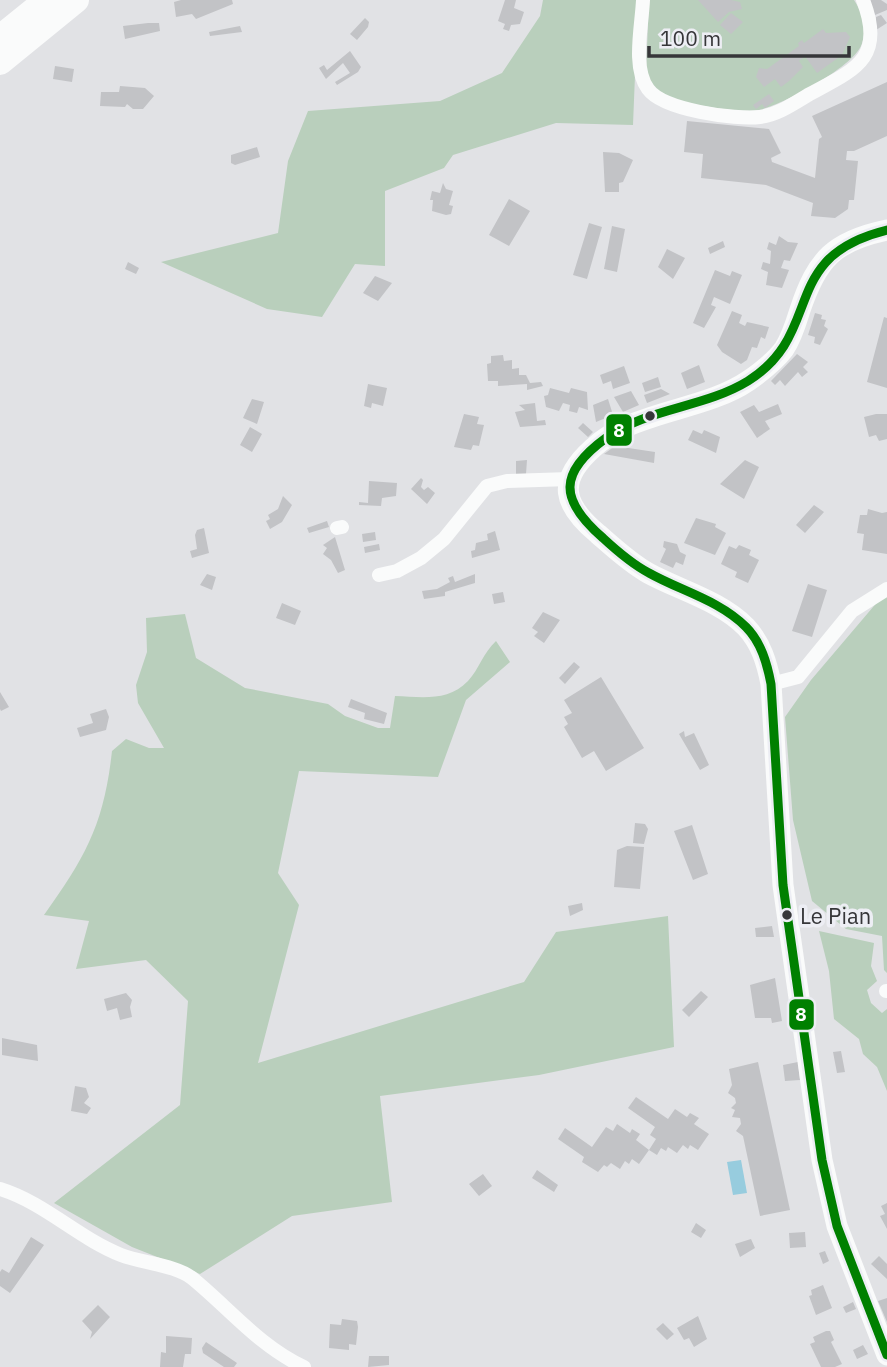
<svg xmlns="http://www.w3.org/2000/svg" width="887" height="1367" font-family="'IBM Plex Sans',sans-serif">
	<rect width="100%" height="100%" fill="#e1e2e5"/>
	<path fill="#b9cfbc" d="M543 0H638L633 125 556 123 453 155 444 168 385 191V266L355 264 322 317 267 309 161 262 278 233 288 161 308 111 440 101 502 73 540 16Z
		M649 0H854C863 13 868 31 861 46 851 68 783 105 759 110 742 114 673 103 660 93 653 88 648 79 646 71Z
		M887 596V973L884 970 882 936 846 929 812 901 793 820 785 717 811 680 879 600Z
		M185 614 196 658 245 688 328 704 345 716 378 728H390L395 696C421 697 448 702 468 681 479 669 483 653 496 641L510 662 466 700 438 777 299 771 278 873 299 905 258 1063 524 982 556 932 668 916 674 1047 539 1075 380 1096 392 1202 292 1216 200 1274 132 1247 54 1203 180 1105 188 1001 146 960 76 969 89 921 44 915C86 856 104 824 112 751L126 739 149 748H164L138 703 136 685 147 652 146 618Z
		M819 931 874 943 871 966 877 981 867 990 871 1003 882 1013 887 1009V1091L877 1067 863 1054 859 1039 834 1019 829 971Z"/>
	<path fill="#97ccde" d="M741 1160 747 1193 733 1195 727 1162Z"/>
	<path fill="#c2c3c6" d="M181 0H232L233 4 196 19 192 14 176 17 174 2Z
		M505 0H516L514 8 524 12 520 24 511 25 509 31 503 29 505 24 498 21Z
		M698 0H731L740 2 742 9 729 12 718 22Z
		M869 0H881L887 4V10L875 15Z
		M731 13 743 22 731 34 720 25Z
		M881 15 887 23 876 30V17Z
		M365 18 369 22 368 27 357 40 350 34Z
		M148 23H159L160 31 125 39 123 26Z
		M240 26 242 32 210 36 209 32Z
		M823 29 826 33 846 32 850 37 842 55 817 73 805 56 799 61 803 67 789 81 781 87 775 79 764 87 756 77 759 68 767 69 799 46 798 43 802 40 804 43Z
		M350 51 361 67 358 72 337 85 335 82 350 73 343 63 326 79 319 68 324 65 327 70Z
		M55 66 74 69 72 82 53 79Z
		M887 82V136L854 151H847L846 160 858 161 854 200H849L848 209 835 218 811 216 813 203 766 185 701 178 703 154 684 152 687 121 769 129 781 153 771 158 772 162 815 178 819 139 822 137 812 116Z
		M120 86 145 88 154 96 143 109H133L127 104 125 107 100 106 101 92H119Z
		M769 94 774 101 765 108 762 104 756 109 753 105Z
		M257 147 260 157 235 165 231 163V155Z
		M603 152 619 153 633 160 623 182 619 183V192H605Z
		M443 183 446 189 453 191 449 205 453 206 451 214 446 215 432 211 433 200H430L432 191 440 193Z
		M509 199 530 211 509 246 489 235Z
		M589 223 602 227 587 279 573 275Z
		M612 226 625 229 617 272 604 269Z
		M779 236 788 242 798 243 790 261 784 260 781 268 789 270 782 288 766 285 768 272 761 269 763 262 770 264 771 251 767 249 769 242 776 245Z
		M723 241 725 247 710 254 708 248Z
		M667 249 685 258 673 279 658 267Z
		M128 262 139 268 136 274 125 269Z
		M715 270 730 276 732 271 742 275 730 304 714 297 711 305 716 307 704 328 693 323Z
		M375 276 392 283 378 301 363 293Z
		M732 311 742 315 739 323 745 326 747 322 769 327 765 339 761 337 757 348 752 347 747 360 741 364 722 352 717 345Z
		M815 313 822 315 821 319 826 320 824 326 828 329 820 345 814 343 815 337 808 335Z
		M884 317 887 318V388L867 382Z
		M797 354 808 362 803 367 808 372 802 377 798 372 785 386 780 380 775 385 771 381Z
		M503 355 504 361 512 360V369L519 368V375H526L530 383 541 382 543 386 527 390V384L498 386V381H488L487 364 491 363V356Z
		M699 365 705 382 687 389 681 373Z
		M624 366 630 383 613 389 611 381 603 384 600 375Z
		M658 377 661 387 645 392 642 383Z
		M368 384 387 388 383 406 372 403 371 408 364 406Z
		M550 388 569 393 571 388 587 392 588 410 579 407 577 413 569 411 570 405 563 403 559 411 546 407 544 396 548 395Z
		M661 389 670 394 647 403 644 395Z
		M631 391 639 405 623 412 614 397Z
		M252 399 264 402 257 424 243 418Z
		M608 399 613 415 596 422 593 405Z
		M535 403 537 421 545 420 546 425 520 427 515 412 525 410 519 405Z
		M778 404 782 414 765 421 770 429 757 438 740 412 754 405 759 412Z
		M464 414 479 417 477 424 484 425 479 446 473 445 471 450 454 447Z
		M876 414H887V439L879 441 876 435 869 437 864 417Z
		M583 423 593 432 588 437 578 428Z
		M250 427 262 434 252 452 240 445Z
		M693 430 702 434 704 430 720 437 716 453 688 440Z
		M615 446 655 452 654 463 604 454Z
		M527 460 526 474H516V461Z
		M745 460 759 467 744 499 720 484Z
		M421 478 423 480 421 487 424 490 428 487 435 493 427 504 411 489Z
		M369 481 397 483 396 496 382 498 381 506 359 505V502L368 503Z
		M283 496 292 505 282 522 270 529 266 521 270 519 268 515 278 509Z
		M814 505 824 512 805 533 796 525Z
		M868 509 882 513 887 512V554L862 550 864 534 857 533 860 515H867Z
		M696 518 716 524 715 527 726 533 715 555 684 543Z
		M327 521 329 527 309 533 307 528Z
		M204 528 209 553 192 558 190 551 197 549 195 535 197 530Z
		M495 531 500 550 472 558 471 551 475 550 476 543 488 540 487 534Z
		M375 532 376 540 363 542 362 534Z
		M335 537 345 570 338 573 331 560 323 554 327 548 323 545Z
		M664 541 677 544 680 552 686 555 683 565 676 562 673 568 660 562 666 549 663 547Z
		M379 544 380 550 365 553 364 547Z
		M739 545 751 550 749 555 759 560 748 583 735 577 737 572 721 564 729 546 736 549Z
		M207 574 216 577 212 590 200 585Z
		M475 574V583L445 592V596L424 599 422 591 437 589 450 582 448 578 453 576 455 582Z
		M808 584 827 590 812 637 792 631Z
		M503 592 505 602 494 604 492 594Z
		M282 603 301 611 295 625 276 618Z
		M543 612 560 620 544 643 534 636 538 632 532 628Z
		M574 662 580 667 565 684 559 678Z
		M601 677 644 748 606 771 594 751 582 758 564 727 568 724 564 717 572 713 564 700Z
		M0 692 9 707 1 711 0 709Z
		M351 699 387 713 384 724 364 719 365 713 348 707Z
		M106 709 109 717 106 730 80 737 77 728 93 723 90 714Z
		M684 731 685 737 694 733 709 765 700 770 679 734Z
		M635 823 645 824 648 829 644 844 633 843Z
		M692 825 708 874 693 880 674 831Z
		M627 846 644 847 640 889 614 887 617 850Z
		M582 903 583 910 570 916 568 906Z
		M772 926 774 937H756L755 928Z
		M775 978 782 1021 772 1023 771 1018H755L750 985Z
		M701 991 708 997 689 1017 682 1010Z
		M126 993 132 1000 130 1007 132 1017 120 1020 117 1008 107 1011 104 999Z
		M2 1038 37 1045 38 1061 2 1055Z
		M841 1051 845 1072 837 1073 833 1052Z
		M758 1062 790 1210 760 1216 743 1136 736 1131 741 1124 740 1118 732 1117 735 1110 731 1108 736 1103 735 1098 728 1093 732 1085 729 1069Z
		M798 1062 800 1080 785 1081 783 1065Z
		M75 1086 86 1088 89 1097 84 1103 91 1108 87 1114 71 1111Z
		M636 1097 668 1119 675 1109 687 1117 690 1113 699 1118 694 1124 709 1134 698 1150 690 1145 688 1149 683 1145 677 1153 668 1147 666 1151 661 1148 657 1155 649 1150 656 1139 650 1135 655 1127 628 1108Z
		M617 1124 630 1133 632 1129 640 1134 636 1140 649 1150 639 1164 632 1159 629 1164 625 1161 620 1169 611 1163 607 1167 604 1165 598 1172 582 1162 584 1157 558 1139 565 1128 592 1147 606 1127 613 1131Z
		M537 1170 558 1185 554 1192 532 1178Z
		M483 1174 492 1186 479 1196 469 1184Z
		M887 1203V1229L880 1216 885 1214 881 1206Z
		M696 1223 706 1230 701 1238 691 1232Z
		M805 1232 806 1247 790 1248 789 1233Z
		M31 1237 44 1245 10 1293 0 1286V1272L2 1269 9 1273Z
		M751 1239 755 1248 740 1257 735 1244Z
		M825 1251 829 1261 823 1264 819 1253Z
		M879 1256 887 1264V1279L871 1264Z
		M823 1285 832 1308 816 1315 809 1296 812 1295 811 1290Z
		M887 1298V1322L878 1301Z
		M853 1302 856 1309 846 1313 843 1307Z
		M98 1305 110 1317 90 1339 92 1332 82 1321Z
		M698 1316 707 1339 694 1347 689 1338 684 1340 677 1328Z
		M342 1319 357 1321 358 1327 356 1345 349 1344V1350L329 1348 330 1324 341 1325Z
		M663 1323 674 1334 667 1340 656 1329Z
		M826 1331H830L834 1340 831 1342 842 1364 835 1367H821L810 1344 815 1342 813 1337Z
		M166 1336 192 1338 191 1354H185L183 1367H160L161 1352 166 1353Z
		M206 1342 237 1363 234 1367H224L203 1353 202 1348Z
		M863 1345 868 1354 857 1359 853 1350Z
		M369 1356H389V1365L368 1367Z"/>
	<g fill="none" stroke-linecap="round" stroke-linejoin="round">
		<path stroke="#fafbfb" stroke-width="14" d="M643 0C642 25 632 68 648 89 663 110 735 120 760 117 777 115 793 104 808 95 854 70 886 59 863 0
			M337 528 342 527
			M379 575 397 571 421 558 444 539 487 486 507 481 570 479
			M771 684 798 677 852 611 887 589
			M886 991H887
			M0 1189C45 1203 78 1238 121 1255 141 1263 176 1265 192 1278 229 1308 259 1346 304 1367"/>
		<path stroke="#fafbfb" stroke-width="21" d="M887 230C834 241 817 259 800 310 796 323 792 337 784 349 775 361 761 372 748 381 704 411 632 411 593 448 556 481 563 505 598 534 614 548 630 563 648 573 679 590 721 601 746 627 761 643 767 663 771 684L783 885 822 1160 837 1226 887 1355"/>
		<path stroke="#fafbfb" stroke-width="26" d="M0 38 47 0
			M0 62 76 0"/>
		<g stroke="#edeef4" stroke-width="14">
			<path id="bus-1" d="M887 230C777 257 826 332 748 381 704 408 647 408 606 438 558 473 559 500 603 538 617 551 632 564 649 573 681 591 719 600 746 627 761 642 767 663 771 684L783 885 822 1160 837 1226 887 1355"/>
		</g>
		<use href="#bus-1" stroke="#008000" stroke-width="9"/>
	</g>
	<g fill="#363639" stroke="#edeef4" stroke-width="2.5">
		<circle cx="650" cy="416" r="6"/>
		<circle cx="787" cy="915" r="6"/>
	</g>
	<g text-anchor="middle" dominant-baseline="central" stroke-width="7" stroke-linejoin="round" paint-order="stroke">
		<g font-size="22" fill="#363639" stroke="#edeef4" text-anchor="start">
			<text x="800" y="915">Le Pian</text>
		</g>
	</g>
	<g stroke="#edeef4" stroke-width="2.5">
		<rect x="605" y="413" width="28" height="34" rx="7" fill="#008000"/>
		<rect x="788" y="998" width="27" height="33" rx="7" fill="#008000"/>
	</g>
	<g font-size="19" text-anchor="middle" font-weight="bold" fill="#fff">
		<text x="619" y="437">8</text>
		<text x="801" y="1021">8</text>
	</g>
	<path d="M649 46v10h200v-10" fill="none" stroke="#363639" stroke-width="3.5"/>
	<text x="660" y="46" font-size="21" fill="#363639" stroke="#edeef4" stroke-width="5" paint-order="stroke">100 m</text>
</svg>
